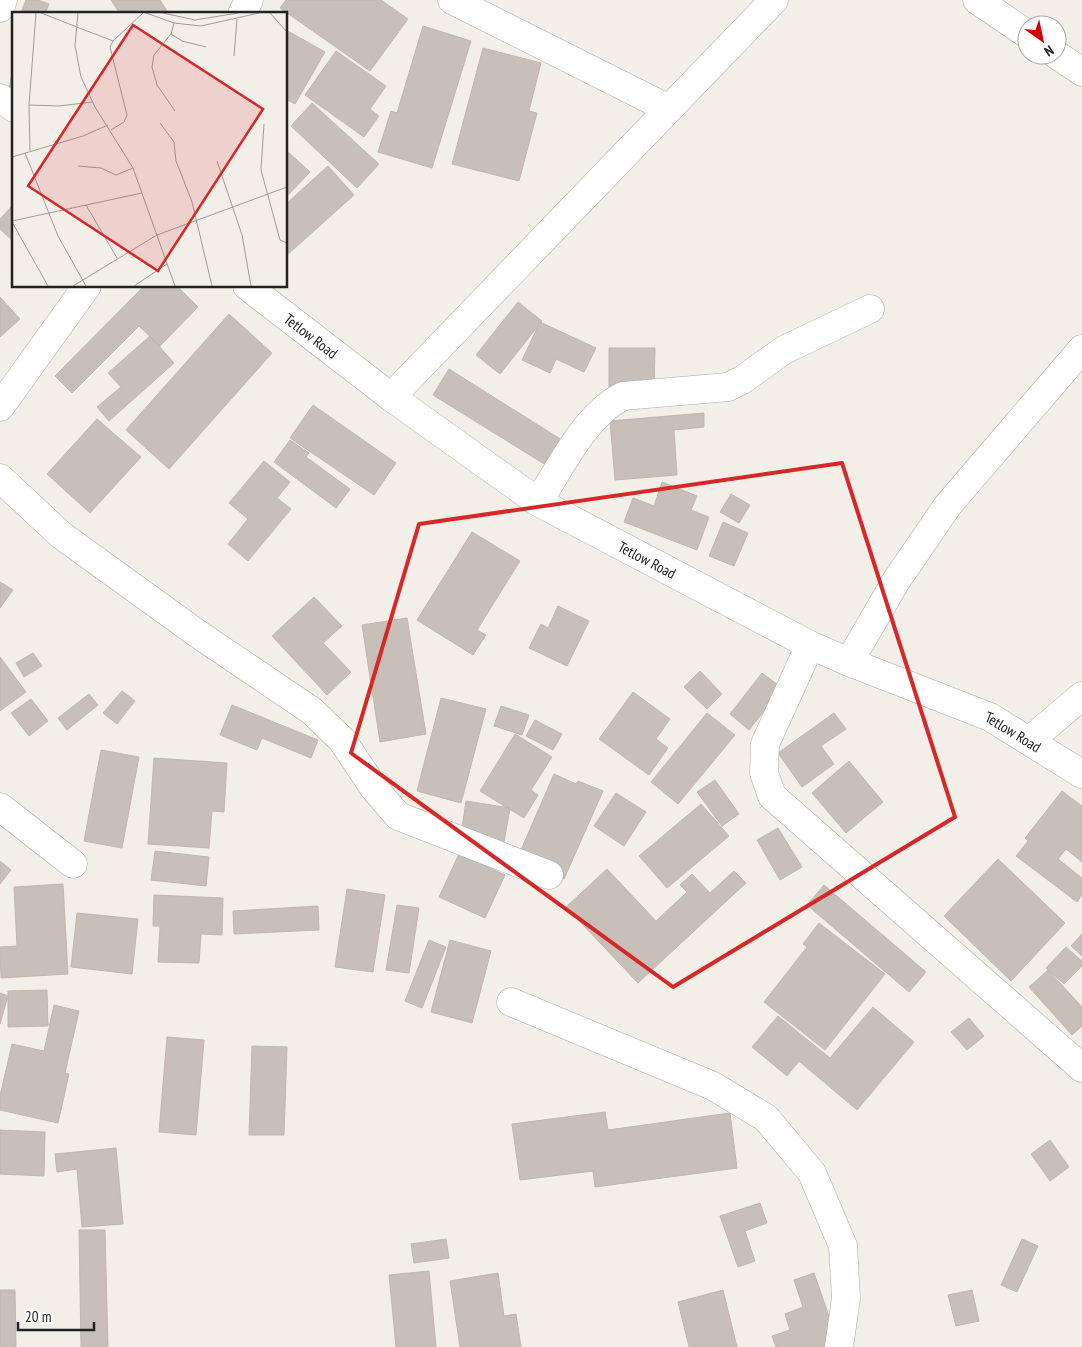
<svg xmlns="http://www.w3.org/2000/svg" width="1082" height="1347" font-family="'PT Sans Narrow',sans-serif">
	<rect width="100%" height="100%" fill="#f2efe9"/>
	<path fill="#c7bfb8" stroke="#c4b6ab" d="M26 0H38L49 4 45 14 21 13Z
		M111 0H160L169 14H120Z
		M286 0H381L408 19 370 71 280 8Z
		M423 26 471 41 432 168 378 152 391 111 397 113Z
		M286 30 325 52 295 104 286 99Z
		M483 48 541 63 529 111 537 113 519 181 452 164Z
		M336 51 386 86 370 109 379 116 364 137 305 95Z
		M14 63V90L9 89Z
		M312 103 379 164 357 188 291 126Z
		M286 150 310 172 286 197Z
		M328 166 354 195 286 256V204Z
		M14 204V242L0 229V219Z
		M144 286H177L198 307 160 346 139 326 72 393 55 376Z
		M0 297 20 319 0 337Z
		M518 302 542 321 500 374 476 355Z
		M229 314 272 353 169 469 126 430Z
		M540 322 596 348 584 372 556 359 550 373 522 360Z
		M150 336 174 363 109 421 97 407 121 387 108 373Z
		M609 348H655L654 391H609Z
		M449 369 565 442 549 467 433 395Z
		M313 405 396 463 374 495 290 438Z
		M704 413V427L674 430 677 475 615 480 610 421Z
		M97 419 141 457 90 513 47 474Z
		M290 440 309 453 306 457 350 489 336 508 274 462Z
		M264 461 290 482 277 498 291 509 248 561 228 544 248 519 229 503Z
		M662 482 697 496 691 510 709 517 697 550 624 522 633 498 654 506Z
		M731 494 750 505 739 523 720 512Z
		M723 522 748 533 734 566 709 556Z
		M472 532 520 561 477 630 486 635 473 655 417 620Z
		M0 582 13 590 0 608Z
		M314 597 342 626 323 643 351 672 327 695 272 636Z
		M558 606 589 621 567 666 529 648 541 624 548 628Z
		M407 618 426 734 380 742 362 625Z
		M33 653 42 666 24 677 16 663Z
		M0 657 26 692 0 711Z
		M700 671 722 694 707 709 684 687Z
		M762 673 782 688 749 730 730 714Z
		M122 691 135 701 117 724 103 713Z
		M633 692 670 719 656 739 668 748 649 775 599 739Z
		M89 694 98 705 67 730 58 718Z
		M441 698 486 709 461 803 417 791Z
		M31 699 48 721 29 736 11 713Z
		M232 705 318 740 311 758 262 738 257 750 220 735Z
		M501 706 529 715 522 735 494 726Z
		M707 713 735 735 678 804 651 782Z
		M834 713 846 729 821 746 834 764 802 787 778 753Z
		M535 720 562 734 553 750 526 736Z
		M515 734 552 757 531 790 538 795 524 818 480 791Z
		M101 750 139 757 122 848 84 841Z
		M154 758 227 763 224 812 212 811 209 848 148 844Z
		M849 761 883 802 846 833 812 793Z
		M554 774 576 784 578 781 603 791 564 879 517 859Z
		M715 780 739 814 722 826 697 792Z
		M1062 791 1082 806V862L1066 849 1058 859 1082 878V895L1077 902 1016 856 1028 841 1025 838Z
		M616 793 646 812 624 846 594 826Z
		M466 801 510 808 504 842 461 835Z
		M701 804 729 836 667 888 639 856Z
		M778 828 802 867 780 880 757 840Z
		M155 851 209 857 206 886 151 880Z
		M459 854 505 875 485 918 439 897Z
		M998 859 1065 923 1011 981 944 916Z
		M0 861 11 870 0 884Z
		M607 869 656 921 687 892 680 885 692 874 710 893 734 871 746 883 638 983 566 907Z
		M63 884 68 974 1 978 0 947 17 946 14 887Z
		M824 885 926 972 909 992 807 905Z
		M347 889 385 895 373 972 335 967Z
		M154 895 223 898 222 935 201 934 199 963 158 962 160 926H153Z
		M397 905 419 908 409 973 386 970Z
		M318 906 319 930 234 934 233 911Z
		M77 913 138 919 132 974 71 967Z
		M819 923 885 974 825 1050 764 1002 807 947 803 944Z
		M1082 934V956L1071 946Z
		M429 940 446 947 422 1008 405 1001Z
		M450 940 491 951 472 1023 431 1012Z
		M1066 947 1082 961V966L1064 984 1046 968Z
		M1048 970 1082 1007V1026L1072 1035 1029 987Z
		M47 990 48 1026 8 1027V991Z
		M0 993 8 996 0 1024Z
		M54 1005 79 1011 65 1073 69 1074 58 1123 0 1110V1096L12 1044 44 1051Z
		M873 1007 914 1042 857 1110 799 1061 787 1076 752 1047 778 1016 830 1058Z
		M969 1018 984 1036 967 1050 951 1032Z
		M167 1037 204 1040 196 1135 159 1132Z
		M252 1046 287 1047 284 1135H249Z
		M605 1112 608 1130 730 1113 737 1168 595 1187 593 1171 520 1180 512 1124Z
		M0 1130 45 1132 44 1176 0 1174Z
		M1050 1140 1069 1167 1050 1181 1031 1154Z
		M116 1148 123 1224 82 1227 77 1169 57 1172 55 1154Z
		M760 1203 767 1223 745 1231 755 1261 738 1267 720 1216Z
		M79 1230H105L108 1347H81Z
		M446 1239 449 1258 414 1263 411 1244Z
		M1022 1239 1038 1246 1017 1292 1001 1285Z
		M429 1271 436 1347H396L389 1275Z
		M498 1273 504 1316 516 1314 521 1347H460L450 1281Z
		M814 1273 838 1342 823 1347H776L772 1336 790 1330 785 1314 803 1307 794 1280Z
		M0 1290H15L16 1347H0Z
		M723 1290 737 1347H689L678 1302Z
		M972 1290 979 1321 956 1326 948 1295Z"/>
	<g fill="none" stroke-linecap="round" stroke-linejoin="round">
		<g stroke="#a9a9a9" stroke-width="29">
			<path id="minor" d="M452 0 669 109
				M977 0 1027 34
				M0 8 3 0
				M242 14 249 0
				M1057 55 1082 72
				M391 397 774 0
				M0 407 87 286
				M0 478 61 535 198 634 312 711 342 740 374 788 398 816 549 875
				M538 502C561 467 585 415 623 396L728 387 742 380 784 350 870 309
				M810 645 765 744 764 773 772 796 1082 1068
				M849 662 896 581 948 505 1082 349
				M1030 740 1082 696
				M0 807 73 864
				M511 1002 713 1086 766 1118 812 1173 843 1246 846 1298 839 1347"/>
		</g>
		<g stroke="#a9a9a9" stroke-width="29">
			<g id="tertiary">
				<path d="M0 98 14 108"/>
				<path id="s1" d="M247 286 391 397 538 502 810 645 849 662 990 717 1082 774"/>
			</g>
		</g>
		<use href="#minor" stroke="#fff" stroke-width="28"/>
		<use href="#tertiary" stroke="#fff" stroke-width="28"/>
	</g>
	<path fill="none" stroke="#d62828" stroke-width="4" stroke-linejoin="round" d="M842 463 955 817 673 987 351 753 419 524Z"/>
	<g text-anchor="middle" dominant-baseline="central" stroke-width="5" stroke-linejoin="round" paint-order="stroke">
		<g font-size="15" fill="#222" stroke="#fff">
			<text stroke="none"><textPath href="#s1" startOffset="81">Tetlow Road</textPath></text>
			<text stroke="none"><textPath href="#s1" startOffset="486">Tetlow Road</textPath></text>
			<text stroke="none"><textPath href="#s1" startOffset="891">Tetlow Road</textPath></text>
		</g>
	</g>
	<g transform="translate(12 12)">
		<rect width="275" height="275" fill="#f2efe9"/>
		<path fill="none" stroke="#9f9d99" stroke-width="1" d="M29 1 101 29M66 1 63 34 69 65 83 95 121 156 163 274M134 1 162 11 189 14 247 1M151 1 183 8 226 1M258 1 275 20M162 11 159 22 142 43 140 55 145 73 163 99M159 22 170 29 194 35M222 44 225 7M17 93 47 94 80 90M148 111 162 130 164 149 180 190 200 274M252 112 249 158 268 228 275 231M99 118 112 110 115 103 98 35 101 29 131 1M18 139 17 93 24 1M13 141 46 224 74 274M0 145 71 124 96 113M205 149 230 223 239 274M66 154 89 156 104 163 121 156M74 193 105 246M0 209 130 181M0 210 36 274M61 274 145 223 275 175M122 274 155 252"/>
		<path fill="#d62828" fill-opacity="0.15" stroke="#d62828" stroke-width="2.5" d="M121 13 251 97 146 259 16 174Z"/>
		<rect width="275" height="275" fill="none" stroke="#222" stroke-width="2.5"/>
	</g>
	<g transform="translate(1042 40) rotate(147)"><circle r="24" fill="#ffffff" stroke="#a7a7a7"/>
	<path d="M0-4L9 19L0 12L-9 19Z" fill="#d40000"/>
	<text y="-8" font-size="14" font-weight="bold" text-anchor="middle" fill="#222222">N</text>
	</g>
	<path d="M18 1322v8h76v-8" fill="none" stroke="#222222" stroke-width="2.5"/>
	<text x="25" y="1322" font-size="15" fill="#222222" stroke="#ffffff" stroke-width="4" paint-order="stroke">20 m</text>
</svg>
